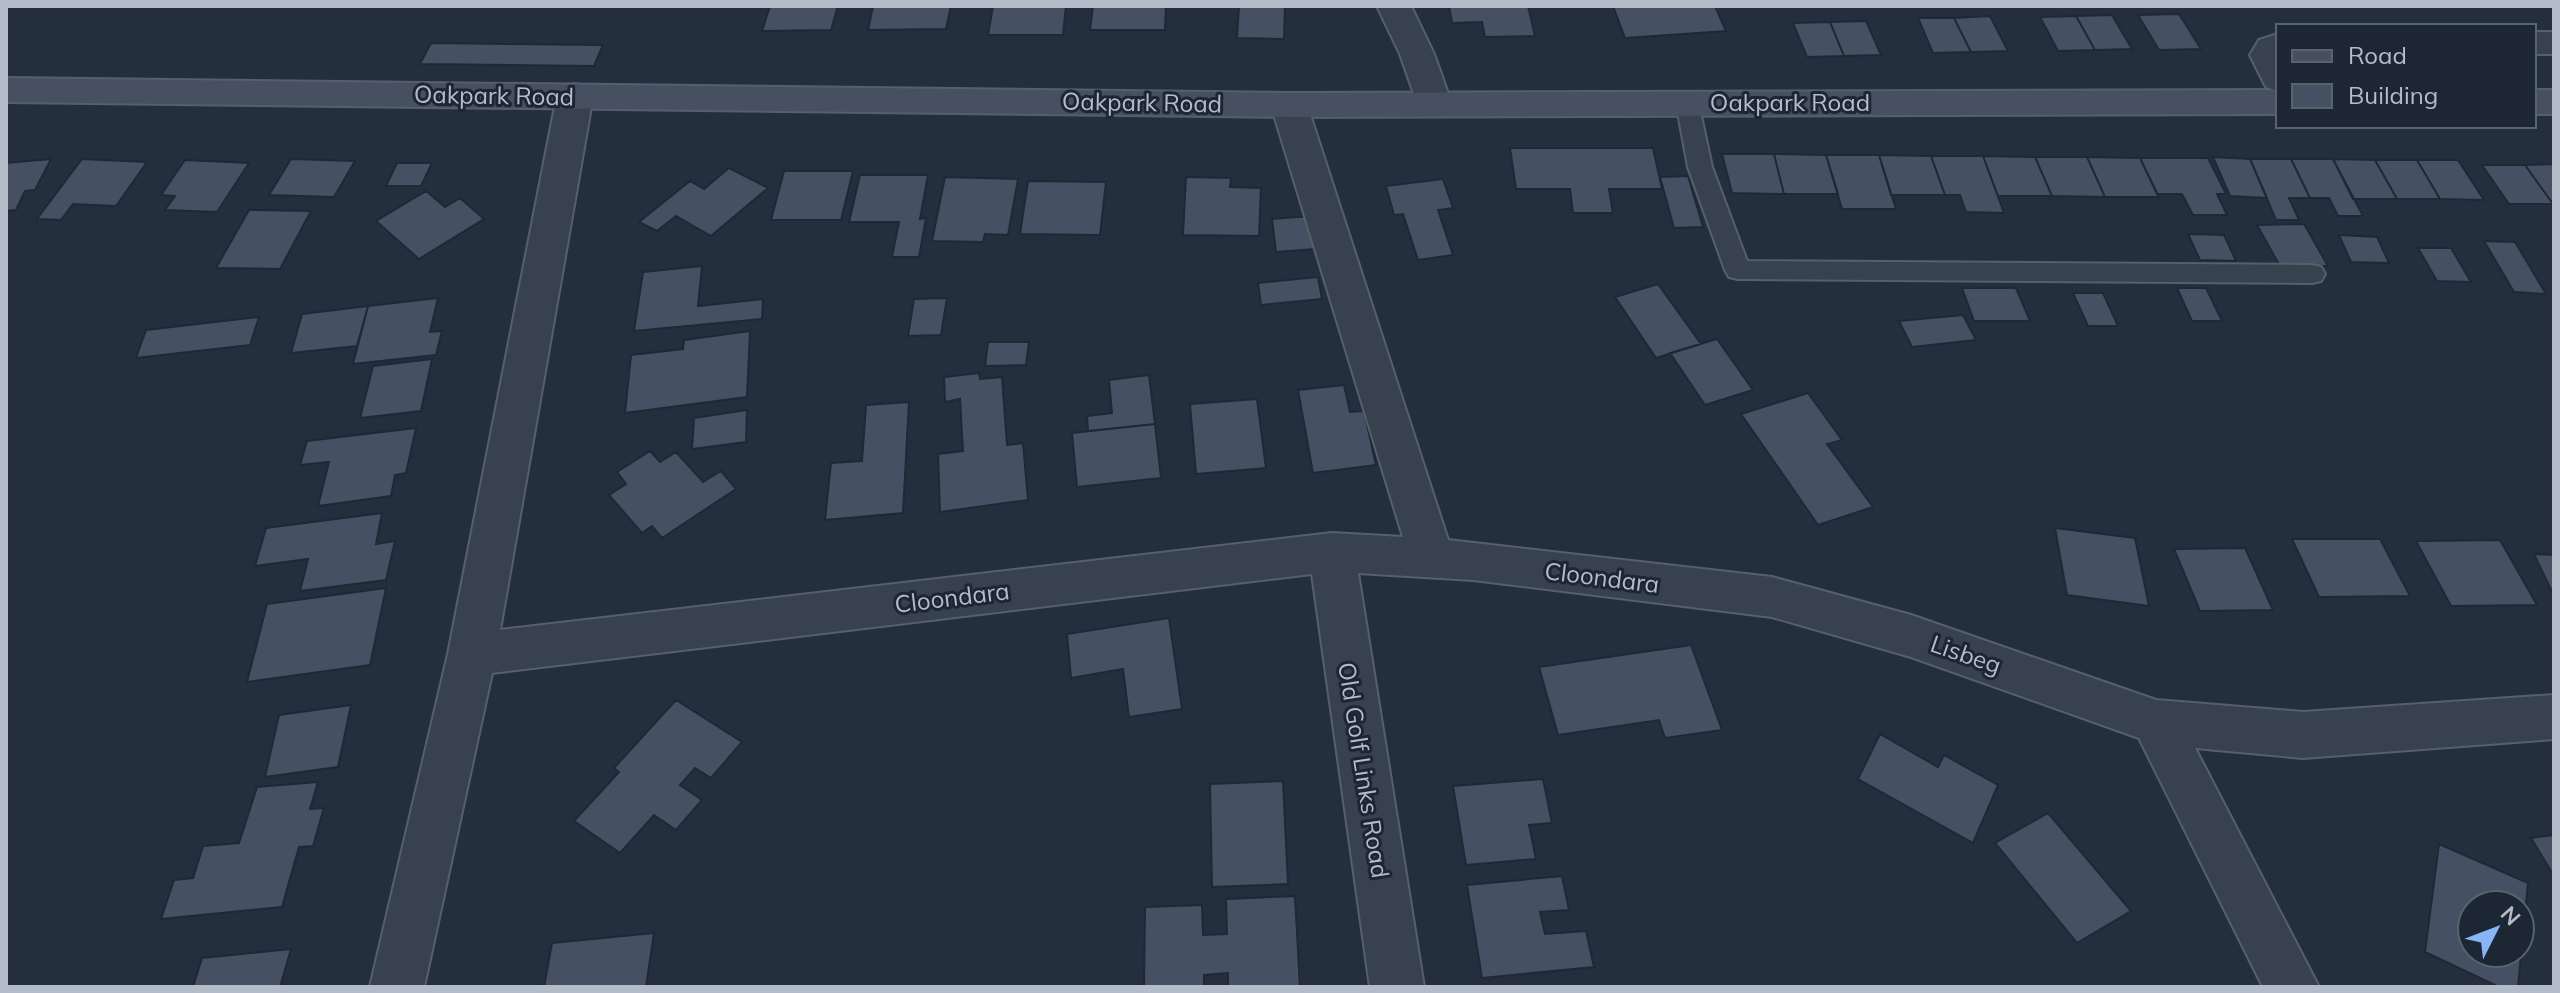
<svg xmlns="http://www.w3.org/2000/svg" width="2560" height="993" font-family="Mulish,sans-serif">
	<rect width="100%" height="100%" fill="#242f3e"/>
	<path fill="#455162" stroke="#1f2835" stroke-width="2" fill-rule="evenodd" d="M770 6H838L831 30 762 31Z
		M873 6H951L946 29 868 30Z
		M993 6H1066L1063 35H988Z
		M1093 6H1166L1165 30H1090Z
		M1239 6H1285L1284 39 1237 38Z
		M1449 6H1528L1535 36 1485 37 1482 22 1452 23Z
		M1613 6H1715L1726 31 1625 38Z
		M2179 14 2201 49 2159 50 2138 15Z
		M2112 15 2132 49 2095 50 2076 16Z
		M1990 16 2008 51 1971 52 1954 18Z
		M2076 16 2095 50 2058 51 2040 17Z
		M1918 18H1954L1971 52 1933 53Z
		M1866 21 1881 55 1844 56 1830 22Z
		M1830 22 1844 56 1807 57 1793 23Z
		M431 43 603 45 594 66 420 64Z
		M1510 148H1653L1662 189H1609L1613 213H1573L1570 189H1516Z
		M1722 154H1774L1784 194 1732 193Z
		M1774 154 1826 155 1838 194H1784Z
		M1826 155H1879L1896 209H1842Z
		M1879 155 1931 156 1945 195H1891Z
		M1931 156H1983L2004 213 1966 212 1960 195H1945Z
		M1983 156 2035 157 2052 196H1998Z
		M2035 157H2087L2105 197 2052 196Z
		M2087 157 2140 158 2159 197H2105Z
		M2213 157 2250 159 2267 198 2230 196Z
		M2140 158H2208L2226 194H2217L2227 215H2193L2182 194H2157Z
		M51 159 35 190 25 191 16 210 6 211V163Z
		M82 159 147 162 116 206 73 204 61 220 37 219Z
		M291 159 355 161 334 197 269 195Z
		M2250 159H2291L2310 198H2289L2299 220H2276Z
		M2291 159H2333L2363 216H2338L2329 198H2310Z
		M2333 159 2375 160 2397 199H2353Z
		M185 160 249 163 217 212 165 210 175 196 161 195Z
		M2375 160H2417L2440 199H2397Z
		M2417 160H2458L2484 200 2440 199Z
		M397 163H432L421 186H386Z
		M2554 164V204H2553L2525 165Z
		M2482 165H2525L2553 204H2509Z
		M729 168 768 188 711 236 676 216 657 231 639 222 690 181 704 189Z
		M784 171H853L841 220H771Z
		M860 175H928L920 219 926 218 919 257H892L899 222H849Z
		M1688 176 1703 227 1674 228 1660 177Z
		M945 177 1018 179 1008 235 985 234 983 242 932 241Z
		M1186 177 1231 178 1230 187 1261 188 1259 236 1183 235Z
		M1443 179 1453 208 1438 210 1453 255 1418 260 1403 214 1394 215 1386 186Z
		M1028 181 1106 182 1100 235 1020 234Z
		M426 191 445 207 460 198 484 219 419 259 376 221Z
		M249 210 311 211 280 269 216 268Z
		M1311 216 1316 249 1276 252 1272 219Z
		M2304 224 2328 266H2280L2257 225Z
		M2188 234 2224 235 2236 261 2200 260Z
		M2339 235 2377 237 2389 263 2351 262Z
		M2484 241 2515 242 2546 294 2514 292Z
		M2418 248H2451L2471 282 2437 281Z
		M702 266 698 306 763 299 762 319 634 331 643 272Z
		M1318 277 1322 299 1261 305 1258 283Z
		M1658 284 1701 344 1656 358 1615 297Z
		M1962 288H2016L2030 321H1974Z
		M2177 288H2206L2222 321H2192Z
		M2073 293H2103L2118 326H2088Z
		M438 298 430 332 442 331 436 355 353 364 368 306Z
		M947 298 941 335 908 336 914 299Z
		M368 306 357 346 291 353 302 314Z
		M1963 315 1976 340 1912 347 1899 321Z
		M259 317 250 345 136 358 146 330Z
		M750 331 747 397 625 413 631 355 683 349 684 340Z
		M1717 339 1753 390 1705 405 1670 353Z
		M988 342H1029L1026 365 985 366Z
		M432 359 421 411 360 418 373 366Z
		M979 373 980 379 1002 377 1007 445 1023 443 1028 500 940 512 938 454 963 451 960 399 945 402 944 377Z
		M1149 375 1155 424 1088 431 1087 416 1112 413 1109 380Z
		M1344 385 1350 412 1364 411 1376 465 1313 473 1298 390Z
		M1808 393 1842 440 1827 444 1873 507 1818 525 1741 414Z
		M1257 399 1266 468 1196 474 1190 404Z
		M909 402 903 513 825 520 831 463 862 461 866 405Z
		M747 410 746 442 692 449 694 418Z
		M1155 424 1161 478 1077 487 1072 433Z
		M416 428 406 473 395 475 391 496 318 506 329 462 300 465 307 441Z
		M650 451 660 462 676 452 703 482 721 471 736 489 662 538 652 526 642 533 609 495 626 484 617 472Z
		M382 513 376 544 395 541 386 580 300 591 308 559 255 566 266 528Z
		M2055 528 2135 538 2149 606 2067 595Z
		M2292 539H2380L2410 596 2319 597Z
		M2500 540 2537 605 2451 606 2416 541Z
		M2245 548 2273 610 2200 611 2174 549Z
		M2534 554 2554 555V596Z
		M386 588 370 665 247 682 267 604Z
		M1169 618 1182 709 1129 717 1123 669 1071 678 1067 634Z
		M1691 645 1722 730 1665 738 1659 720 1558 735 1539 667Z
		M676 700 742 742 711 778 695 768 680 785 702 800 676 830 654 815 620 853 574 821 619 772 614 768Z
		M351 705 338 767 265 777 279 715Z
		M1880 734 1938 767 1944 755 1998 785 1973 843 1858 779Z
		M1543 779 1552 823 1529 825 1536 859 1466 865 1453 786Z
		M1283 781 1288 884 1212 887 1210 784Z
		M318 782 310 809 324 808 313 846 299 847 282 907 161 919 174 880 193 878 203 846 239 843 257 787Z
		M2048 813 2131 911 2077 943 1995 843Z
		M2554 835V876L2531 838Z
		M2439 844 2528 883 2518 987H2499L2425 952ZM2472 905H2520V953H2472Z
		M1562 876 1569 910 1540 912 1545 934 1586 931 1594 967 1482 978 1467 885Z
		M1295 896 1300 987H1228V973L1204 975V987H1144L1145 907 1202 905 1203 935 1227 934 1226 899Z
		M654 933 646 987H544L552 943Z
		M291 949 280 987H193L202 958Z"/>
	<g fill="none" stroke-linecap="round" stroke-linejoin="round">
		<g stroke="#565f6c" stroke-width="4">
			<path id="lane" d="M1687 94 1695 97 1698 102 1712 167 1747 261 2312 265 2321 267 2325 274 2321 281 2312 283 1738 279 1729 277 1725 270 1688 167 1676 102 1679 97Z"/>
		</g>
		<g stroke="#565f6c" stroke-width="4">
			<path id="street" d="M1377 6H1411L1434 54 1451 102 1446 111 1433 114 1420 111 1400 54Z
				M2534 32H2554V54H2534Z
				M2278 34V91L2266 87 2250 55 2259 40Z
				M575 84 588 88 593 96 500 630 1332 533 1403 537 1271 105 1276 96 1289 93 1302 96 1307 105 1448 540 1772 577 1911 615 2156 700 2303 712 2554 695V739L2303 758 2195 748 2319 987H2263L2139 738 1911 657 1772 617 1473 580 1358 573 1424 987H1370L1312 574 492 673 424 987H370L448 654 557 96 562 88Z"/>
		</g>
		<g stroke="#565f6c" stroke-width="4">
			<path id="secondary" d="M6 78 1289 93 2278 90V114L1289 117 6 102Z
				M2534 90H2554V114H2534Z"/>
		</g>
		<use href="#lane" fill="#38414e" fill-rule="evenodd"/>
		<use href="#street" fill="#38414e" fill-rule="evenodd"/>
		<use href="#secondary" fill="#465061" fill-rule="evenodd"/>
	</g>
	<g text-anchor="middle" dominant-baseline="central" stroke-width="6" stroke-linejoin="round" paint-order="stroke">
		<g font-size="24" fill="#b4bcc9" stroke="#1d2633">
			<text transform="translate(494 95) rotate(1)">Oakpark Road</text>
			<text transform="translate(1142 102) rotate(1)">Oakpark Road</text>
			<text x="1790" y="102">Oakpark Road</text>
			<text transform="translate(1602 577) rotate(7)">Cloondara</text>
			<text transform="translate(952 597) rotate(-7)">Cloondara</text>
			<text transform="translate(1966 654) rotate(19)">Lisbeg</text>
			<text transform="translate(1364 770) rotate(81)">Old Golf Links Road</text>
		</g>
	</g>
	<rect width="2560" height="993" fill="none" stroke="#b4bcc9" stroke-width="16"/>
	<rect x="2276" y="24" width="260" height="104" fill="#1d2633" stroke="#59626f" stroke-width="2"/>
	<rect x="2292" y="50" width="40" height="12" fill="#465061" stroke="#59626f" stroke-width="2"/>
	<text x="2348" y="64" font-size="24" fill="#b4bcc9">Road</text>
	<rect x="2292" y="84" width="40" height="24" fill="#455162" stroke="#59626f" stroke-width="2"/>
	<text x="2348" y="104" font-size="24" fill="#b4bcc9">Building</text>
	<g transform="translate(2496 929) rotate(48)"><circle r="38" fill="#1d2633" stroke="#59626f" stroke-width="2"/>
	<path d="M0-6L14 30L0 20L-14 30Z" fill="#8ab4f8"/>
	<text y="-12" font-size="22" font-weight="bold" text-anchor="middle" fill="#b4bcc9">N</text>
	</g>
</svg>
